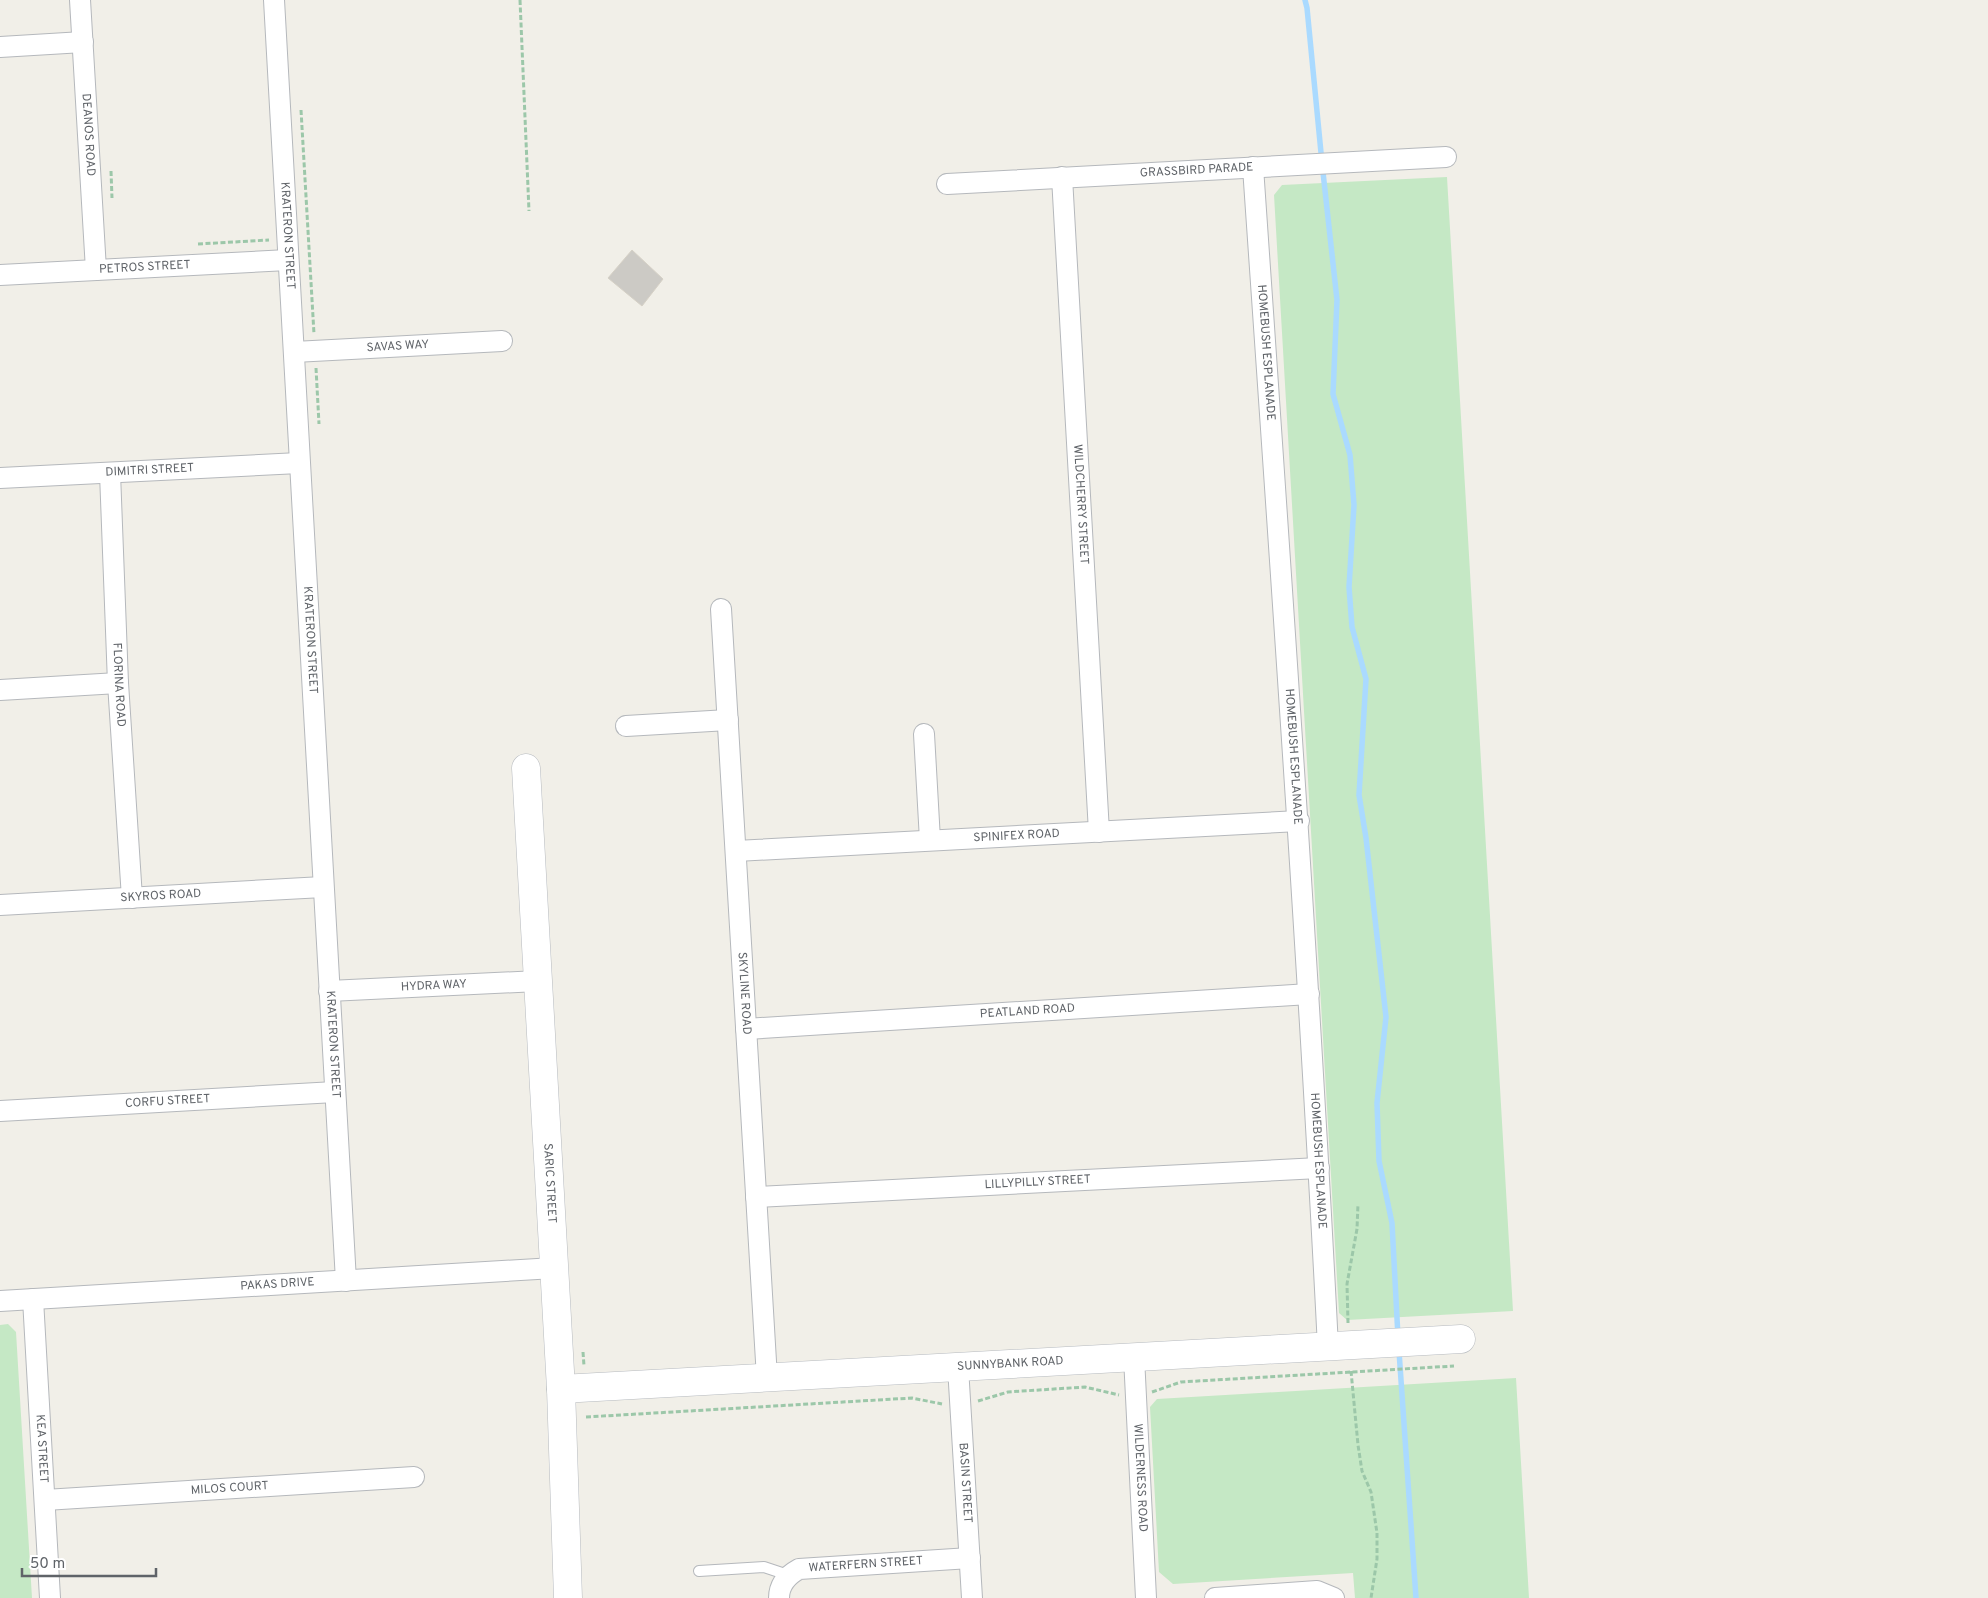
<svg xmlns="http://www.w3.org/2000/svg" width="1988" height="1598" font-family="Overpass,sans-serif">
	<rect width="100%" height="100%" fill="#f1efe8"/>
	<path fill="#c5e8c5" d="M1447 177 1513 1311 1347 1320 1339 1313 1274 195 1282 185Z
		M8 1324 16 1332 32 1598H0V1325Z
		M1516 1378 1529 1598H1355L1353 1573 1173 1584 1159 1572 1150 1407 1157 1399Z"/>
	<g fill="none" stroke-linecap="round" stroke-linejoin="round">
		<path stroke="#aadaff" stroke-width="5.5" d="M1305 0 1307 8 1322 163 1337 300 1333 394 1350 455 1354 505 1349 587 1352 627 1366 679 1359 795 1366 838 1386 1017 1377 1103 1379 1161 1392 1223 1398 1337
			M1399 1351 1416 1598"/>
	</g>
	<path fill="#cccac5" stroke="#d6d1c6" d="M632 250 663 279 642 306 608 278Z"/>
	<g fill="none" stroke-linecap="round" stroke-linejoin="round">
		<g stroke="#b5b8bc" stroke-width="12">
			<path id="lane" d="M699 1571 764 1567 788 1575"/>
		</g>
		<g stroke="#b5b8bc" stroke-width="22">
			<g id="street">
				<path id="s1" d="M80 0 96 270"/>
				<path id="s2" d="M274 0 346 1281"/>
				<path d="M0 47 83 42"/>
				<path id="s3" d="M1253 167C1280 560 1308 953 1328 1347"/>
				<path id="s4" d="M1062 177 1099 832"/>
				<path id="s5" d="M947 184 1446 157"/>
				<path id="s6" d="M0 275 288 260"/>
				<path id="s7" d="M294 352 502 341"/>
				<path id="s8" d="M110 473 118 683 132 898"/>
				<path id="s9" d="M0 478 299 463"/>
				<path id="s10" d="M721 609 767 1378"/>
				<path d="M0 690 118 683"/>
				<path d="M626 726 728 720"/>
				<path d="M924 734 930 840"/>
				<path id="s11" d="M736 851 1299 821"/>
				<path id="s12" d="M0 905 323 887"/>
				<path id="s13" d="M329 991 538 981"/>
				<path id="s14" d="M746 1029 1309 994"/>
				<path id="s15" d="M0 1111 335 1092"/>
				<path id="s16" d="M756 1197 1319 1168"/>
				<path id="s17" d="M33 1299 50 1598"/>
				<path id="s18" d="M0 1301 554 1268"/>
				<path id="s19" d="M1134 1357 1146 1598"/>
				<path id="s20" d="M958 1367 972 1598"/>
				<path id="s21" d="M45 1500 414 1477"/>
				<path id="s22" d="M779 1598C779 1584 788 1575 799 1569L970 1558"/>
				<path d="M1215 1598 1317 1591 1334 1598"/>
			</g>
		</g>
		<g stroke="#b6babf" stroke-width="29">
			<g id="secondary">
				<path id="s23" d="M526 768 561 1389 568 1598"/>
				<path id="s24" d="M561 1389 1461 1339"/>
			</g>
		</g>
		<path stroke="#9cc7a9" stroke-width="3" stroke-dasharray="5 2.5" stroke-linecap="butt" d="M520 0 529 211
			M301 110 314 334
			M111 171 112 198
			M198 244 269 240
			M316 368 319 424
			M1348 1323 1347 1284 1357 1229 1358 1204
			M583 1352 584 1366
			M1351 1371 1358 1445 1362 1471 1371 1492 1377 1533V1559L1371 1598
			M1152 1392 1181 1382 1454 1366
			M978 1401 1008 1392 1085 1387 1119 1395
			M586 1417 912 1398 942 1404"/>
		<use href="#lane" stroke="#fff" stroke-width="10"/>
		<use href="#street" stroke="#fff" stroke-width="20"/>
		<use href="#secondary" stroke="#fff" stroke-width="28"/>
	</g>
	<g text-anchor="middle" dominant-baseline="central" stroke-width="5" stroke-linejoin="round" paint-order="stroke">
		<g font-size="12" fill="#5f6368" stroke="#fff">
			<text stroke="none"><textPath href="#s1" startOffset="135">DEANOS ROAD</textPath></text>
			<text stroke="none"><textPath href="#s5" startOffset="250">GRASSBIRD PARADE</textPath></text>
			<text stroke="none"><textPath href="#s2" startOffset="236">KRATERON STREET</textPath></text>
			<text stroke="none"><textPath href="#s6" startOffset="145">PETROS STREET</textPath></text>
			<text stroke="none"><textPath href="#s7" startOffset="104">SAVAS WAY</textPath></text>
			<text stroke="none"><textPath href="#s3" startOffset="186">HOMEBUSH ESPLANADE</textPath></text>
			<text stroke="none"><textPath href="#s9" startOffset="150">DIMITRI STREET</textPath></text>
			<text stroke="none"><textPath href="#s4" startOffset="328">WILDCHERRY STREET</textPath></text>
			<text stroke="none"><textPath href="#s2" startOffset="641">KRATERON STREET</textPath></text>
			<text stroke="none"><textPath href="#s8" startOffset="212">FLORINA ROAD</textPath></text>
			<text stroke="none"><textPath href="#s3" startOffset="591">HOMEBUSH ESPLANADE</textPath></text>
			<text stroke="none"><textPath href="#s11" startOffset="281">SPINIFEX ROAD</textPath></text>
			<text stroke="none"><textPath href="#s12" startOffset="161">SKYROS ROAD</textPath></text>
			<text stroke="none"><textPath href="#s13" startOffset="105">HYDRA WAY</textPath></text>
			<text stroke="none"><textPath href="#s10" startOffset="385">SKYLINE ROAD</textPath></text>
			<text stroke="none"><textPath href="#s14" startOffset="282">PEATLAND ROAD</textPath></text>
			<text stroke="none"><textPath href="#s2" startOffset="1046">KRATERON STREET</textPath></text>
			<text stroke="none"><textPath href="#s15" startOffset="168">CORFU STREET</textPath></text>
			<text stroke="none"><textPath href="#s3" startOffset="996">HOMEBUSH ESPLANADE</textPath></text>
			<text stroke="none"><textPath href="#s23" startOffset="416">SARIC STREET</textPath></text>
			<text stroke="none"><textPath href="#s16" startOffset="282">LILLYPILLY STREET</textPath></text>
			<text stroke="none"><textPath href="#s18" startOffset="278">PAKAS DRIVE</textPath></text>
			<text stroke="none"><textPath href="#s24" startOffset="450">SUNNYBANK ROAD</textPath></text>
			<text stroke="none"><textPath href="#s17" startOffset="150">KEA STREET</textPath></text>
			<text stroke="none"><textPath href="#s19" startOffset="121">WILDERNESS ROAD</textPath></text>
			<text stroke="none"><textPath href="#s20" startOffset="116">BASIN STREET</textPath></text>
			<text stroke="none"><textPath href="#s21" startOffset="185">MILOS COURT</textPath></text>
			<text stroke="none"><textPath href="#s22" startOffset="104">WATERFERN STREET</textPath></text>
		</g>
	</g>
	<path d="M22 1568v8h134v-8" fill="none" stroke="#5f6368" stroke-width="2.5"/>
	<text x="30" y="1568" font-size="15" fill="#5f6368" stroke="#ffffff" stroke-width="4" paint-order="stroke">50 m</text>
</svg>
